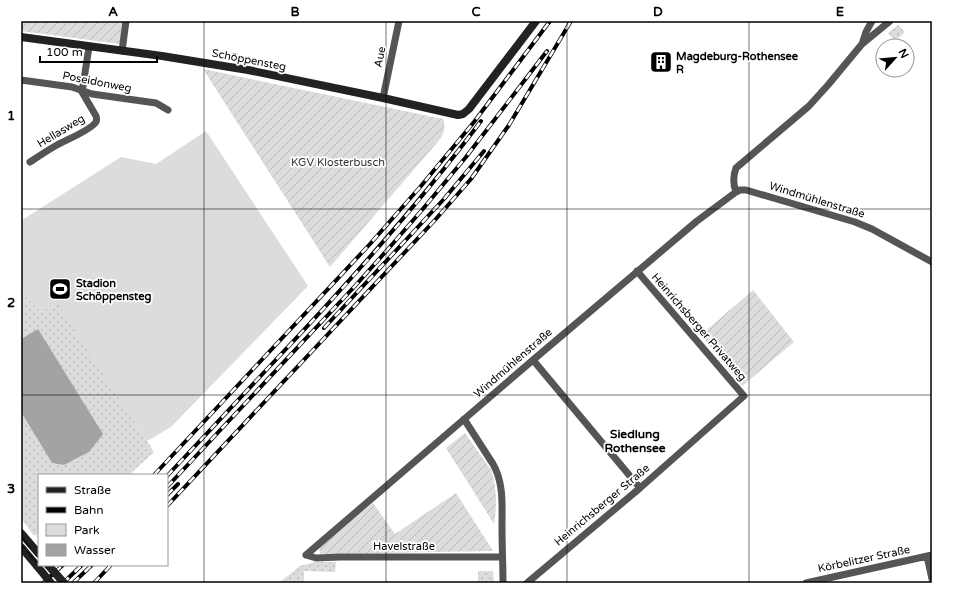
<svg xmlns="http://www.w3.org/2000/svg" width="953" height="604" font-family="'Varela Round',sans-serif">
	<defs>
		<pattern id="grass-dots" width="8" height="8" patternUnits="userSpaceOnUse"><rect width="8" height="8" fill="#dcdcdc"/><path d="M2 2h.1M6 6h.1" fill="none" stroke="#bbb" stroke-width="1.8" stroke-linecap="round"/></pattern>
		<pattern id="garden-furrows" width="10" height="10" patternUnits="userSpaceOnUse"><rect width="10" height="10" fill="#dcdcdc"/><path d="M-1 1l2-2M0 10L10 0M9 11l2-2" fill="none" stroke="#bbb"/></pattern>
	</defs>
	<rect width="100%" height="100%" fill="#fff"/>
	<path fill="url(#grass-dots)" d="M898 25 905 32 895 41 888 33Z
		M21 292 41 312 57 302 154 452 129 475H39V536L37 534 34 536 21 518V412L52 463 64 465 89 452 38 329 21 339Z
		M316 562H336L335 572 304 571V583H279L300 566Z
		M478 571H493L494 583H478Z"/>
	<path fill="#dcdcdc" d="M206 131 308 286 171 427 147 441 57 303 41 312 21 292V219L22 220 121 157 156 164Z"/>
	<path fill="url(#garden-furrows)" d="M21 21H122L120 44 21 31Z
		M203 69 443 119C446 125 444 133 441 138L330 267Z
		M753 290 794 342 742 386 701 335Z
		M465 433 491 470C497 487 497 506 494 524L446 448Z
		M456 493 493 551 320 554 319 547 373 503 395 534Z"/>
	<path fill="#a3a3a3" d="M38 329 103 434 89 452 64 465 52 463 21 412V339Z"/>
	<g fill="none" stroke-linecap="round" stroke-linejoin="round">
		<path stroke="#555" stroke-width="7" d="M862 44 866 32 872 21
			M122 51 126 21
			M21 80 72 87 92 94 156 103 168 110
			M383 98 399 21
			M30 162C39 156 48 150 57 145 66 140 91 130 96 122 97 120 97 119 96 116L82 92 89 47
			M736 192C733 184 733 176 736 168L809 106 828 85 862 44 890 21
			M533 360 640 488
			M464 419 493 464C504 483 502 506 502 527 502 546 503 564 503 583
			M306 555 533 360 697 221 736 192 740 190H746L855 222 872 229 932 262
			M306 555 316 558 340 557H502
			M927 556 932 579
			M527 583 640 488 744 396 637 271
			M806 583 932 555"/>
		<path stroke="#222" stroke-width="8" d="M21 37 162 56 248 70 383 98 458 115 463 114 469 109 536 21
			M21 533 39 554
			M21 547 37 566"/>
		<path stroke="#000" stroke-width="1" d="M21 536 30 547
			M21 544 54 583"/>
		<g stroke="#000" stroke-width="4">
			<path id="rail" d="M324 328 444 199 484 151
				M154 475 370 244 421 186 474 122 550 21
				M167 476C202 439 236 402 270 366 345 287 416 208 481 121
				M167 487 355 286 389 248 422 210 466 157 547 51
				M167 495 178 484
				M167 506 435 220 471 179 509 125 571 21
				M43 583 63 565
				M63 583 82 565
				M73 583 92 565
				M94 583 111 565"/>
		</g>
		<use href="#rail" stroke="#fff" stroke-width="2.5" stroke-dasharray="8" stroke-linecap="butt"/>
		<path stroke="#222" stroke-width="8" d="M48 565 64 583
			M37 566 51 583"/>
	</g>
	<path fill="none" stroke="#000" stroke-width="1" stroke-opacity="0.55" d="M204 21V583M386 21V583M567 21V583M749 21V583M21 209H932M21 395H932"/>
	<defs>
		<g id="building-square" transform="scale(1.15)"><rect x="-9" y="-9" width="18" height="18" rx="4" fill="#000" stroke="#fff"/><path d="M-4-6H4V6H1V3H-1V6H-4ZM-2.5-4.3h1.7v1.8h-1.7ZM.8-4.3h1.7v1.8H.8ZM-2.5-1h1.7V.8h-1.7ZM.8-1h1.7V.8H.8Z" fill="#fff"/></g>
		<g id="stadium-square" transform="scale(1.15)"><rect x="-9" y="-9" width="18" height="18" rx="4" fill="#000" stroke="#fff"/><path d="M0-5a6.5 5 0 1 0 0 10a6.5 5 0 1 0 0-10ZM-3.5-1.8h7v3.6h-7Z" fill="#fff"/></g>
	</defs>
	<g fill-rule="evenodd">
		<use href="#building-square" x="661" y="62"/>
		<use href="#stadium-square" x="60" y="289"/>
	</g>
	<g text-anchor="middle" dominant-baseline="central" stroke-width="3.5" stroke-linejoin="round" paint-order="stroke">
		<g font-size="11" font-weight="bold" fill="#000" stroke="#fff" text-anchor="start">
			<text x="676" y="56">Magdeburg-Rothensee<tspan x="676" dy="13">R</tspan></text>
			<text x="76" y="283">Stadion<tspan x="76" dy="13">Schöppensteg</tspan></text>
		</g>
		<g font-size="11" fill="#000" stroke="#fff">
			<text transform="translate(380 57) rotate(-78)">Aue</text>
			<text transform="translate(249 60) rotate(11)">Schöppensteg</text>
			<text transform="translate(97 82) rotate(11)">Poseidonweg</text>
			<text transform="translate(61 131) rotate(-31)">Hellasweg</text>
			<text transform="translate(817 200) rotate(17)">Windmühlenstraße</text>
			<text transform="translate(699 327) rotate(49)">Heinrichsberger Privatweg</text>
			<text transform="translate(513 363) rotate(-41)">Windmühlenstraße</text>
			<text transform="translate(602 505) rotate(-40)">Heinrichsberger Straße</text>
			<text x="404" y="546">Havelstraße</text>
			<text transform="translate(864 559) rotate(-12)">Körbelitzer Straße</text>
		</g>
		<g font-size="11" fill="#333" stroke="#fff">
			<text x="338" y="162">KGV Klosterbusch</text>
		</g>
		<g font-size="12" font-weight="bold" fill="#000" stroke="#fff">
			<text x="635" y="434">Siedlung<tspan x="635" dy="14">Rothensee</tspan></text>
		</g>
	</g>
	<rect width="953" height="604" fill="none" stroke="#ffffff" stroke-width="44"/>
	<rect x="38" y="474" width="130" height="92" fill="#ffffff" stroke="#999999"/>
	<rect x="46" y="487" width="20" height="6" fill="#222222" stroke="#999999"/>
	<text x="74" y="494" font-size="12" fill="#000000">Straße</text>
	<rect x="46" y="507" width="20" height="6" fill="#000000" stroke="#999999"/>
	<text x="74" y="514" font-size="12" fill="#000000">Bahn</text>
	<rect x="46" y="524" width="20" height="12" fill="#dcdcdc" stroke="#999999"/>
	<text x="74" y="534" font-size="12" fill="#000000">Park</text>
	<rect x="46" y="544" width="20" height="12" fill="#a3a3a3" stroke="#999999"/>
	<text x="74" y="554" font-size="12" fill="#000000">Wasser</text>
	<g transform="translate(895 58) rotate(63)"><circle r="19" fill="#ffffff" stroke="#999999"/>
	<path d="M0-3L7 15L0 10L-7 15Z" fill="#000000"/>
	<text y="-6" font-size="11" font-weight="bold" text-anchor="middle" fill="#000000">N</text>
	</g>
	<path d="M40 56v6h117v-6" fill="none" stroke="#000000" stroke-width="2"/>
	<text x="46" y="56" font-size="12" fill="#000000" stroke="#ffffff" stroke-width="3" paint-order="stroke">100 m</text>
	<rect x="22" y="22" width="909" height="560" fill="none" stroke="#000" stroke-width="1.5"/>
	<g font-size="13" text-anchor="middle" font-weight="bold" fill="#000">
		<text x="113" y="16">A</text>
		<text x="295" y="16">B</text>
		<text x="476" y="16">C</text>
		<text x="658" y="16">D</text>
		<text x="840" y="16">E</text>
		<text x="11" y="120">1</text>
		<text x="11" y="307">2</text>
		<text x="11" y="493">3</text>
	</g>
</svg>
